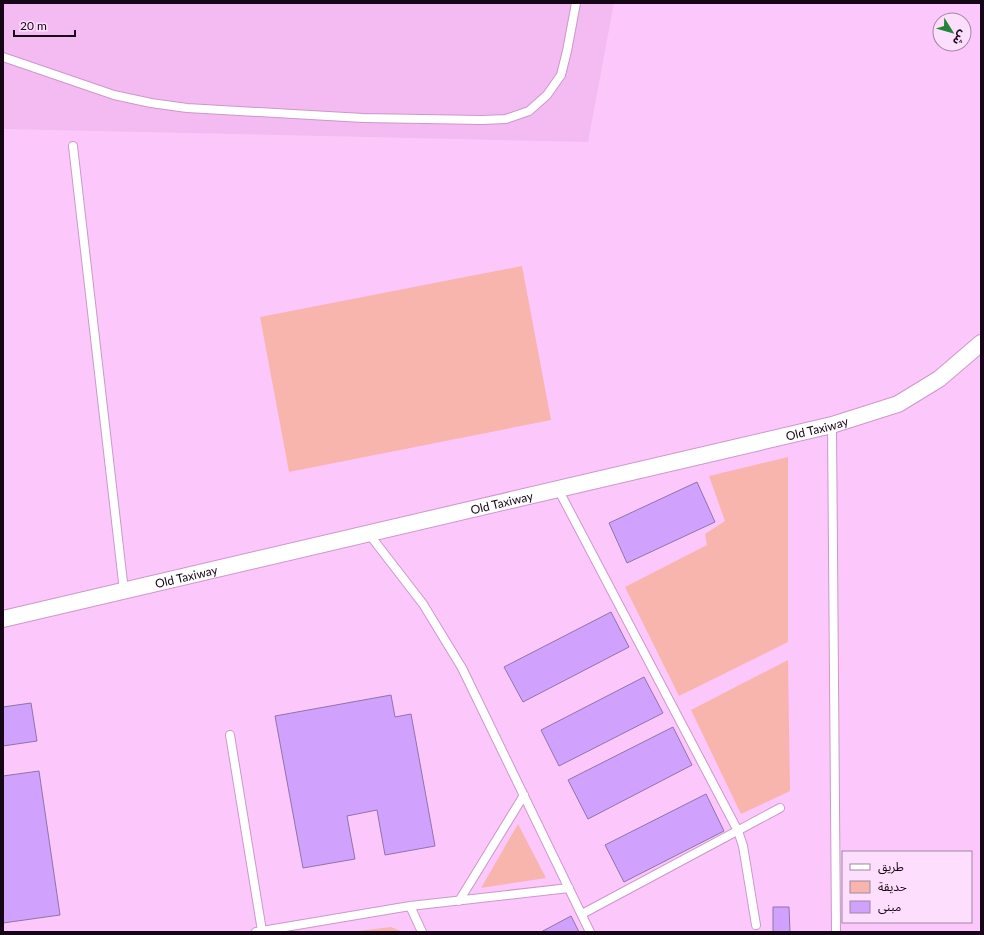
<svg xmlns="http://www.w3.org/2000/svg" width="984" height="935" font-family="Lato,'Noto Sans Arabic',sans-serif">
	<rect width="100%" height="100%" fill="#fcc8fb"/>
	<path fill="#f4bbf3" d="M3 3H614L588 142 3 129Z"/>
	<path fill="#f8b5ad" d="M522 266 551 420 289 472 260 317Z
		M788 457V642L679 696 625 587 707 545 705 534 725 521 709 476Z
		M788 660 790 791 741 814 691 710Z
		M518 824 546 878 481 888Z
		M391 927 403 932H350Z"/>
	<path fill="#d0a2fe" stroke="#8f73aa" d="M697 482 715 522 627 563 609 523Z
		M611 612 629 647 523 702 504 667Z
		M644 677 663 713 559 766 541 730Z
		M391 695 395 717 411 714 435 846 385 855 377 810 347 816 355 859 303 868 275 716Z
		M31 703 37 741 3 746V707Z
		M673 727 692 765 588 819 568 780Z
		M39 771 60 915 3 923V776Z
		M706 794 724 831 624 882 605 845Z
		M773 907H789L790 932H773Z
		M571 916 579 932H541Z"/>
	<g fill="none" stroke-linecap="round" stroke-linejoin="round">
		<g stroke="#ca98c9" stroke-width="10">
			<path id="lane" d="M3 57 114 95 151 103 187 108 363 118 482 120 506 119 529 111 547 95 561 75 567 51 576 3
				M73 146 124 591
				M832 425 836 932
				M558 489 738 831 743 846 756 925
				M369 534 423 604 462 668 590 932
				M230 735 262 931
				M459 901 524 795
				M410 906 422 932
				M582 914 780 808
				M256 932 410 906 569 888"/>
		</g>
		<g stroke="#ca98c9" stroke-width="18">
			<g id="street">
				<path id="s1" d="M3 619 832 425 898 404 939 379 981 343"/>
			</g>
		</g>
		<use href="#lane" stroke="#fff" stroke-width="8"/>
		<use href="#street" stroke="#fff" stroke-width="16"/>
	</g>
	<g text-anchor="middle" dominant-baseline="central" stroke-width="3" stroke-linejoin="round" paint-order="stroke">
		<g font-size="12" fill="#150516" stroke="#fddefc">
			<text stroke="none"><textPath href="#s1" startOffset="836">Old Taxiway</textPath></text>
			<text stroke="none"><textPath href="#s1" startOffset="512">Old Taxiway</textPath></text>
			<text stroke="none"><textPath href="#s1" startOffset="188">Old Taxiway</textPath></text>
		</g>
	</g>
	<rect width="984" height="935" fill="none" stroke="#150516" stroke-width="8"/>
	<rect x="842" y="851" width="130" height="72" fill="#fddefc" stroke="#a087a0"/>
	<rect x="850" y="864" width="20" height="6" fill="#ffffff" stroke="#a087a0"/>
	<text x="878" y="871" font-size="12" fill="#150516">طريق</text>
	<rect x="850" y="881" width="20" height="12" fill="#f8b5ad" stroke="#a087a0"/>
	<text x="878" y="891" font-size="12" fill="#150516">حديقة</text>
	<rect x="850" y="901" width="20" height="12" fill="#d0a2fe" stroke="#a087a0"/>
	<text x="878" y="911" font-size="12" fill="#150516">مبنى</text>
	<g transform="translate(952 32) rotate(127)"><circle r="19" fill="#fddefc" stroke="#a087a0"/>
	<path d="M0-3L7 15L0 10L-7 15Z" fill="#238538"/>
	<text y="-6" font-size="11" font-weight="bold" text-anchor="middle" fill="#150516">ش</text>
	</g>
	<path d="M14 30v6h61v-6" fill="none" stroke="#150516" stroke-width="2"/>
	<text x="20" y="30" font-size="12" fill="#150516" stroke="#fddefc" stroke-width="3" paint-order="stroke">20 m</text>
</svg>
